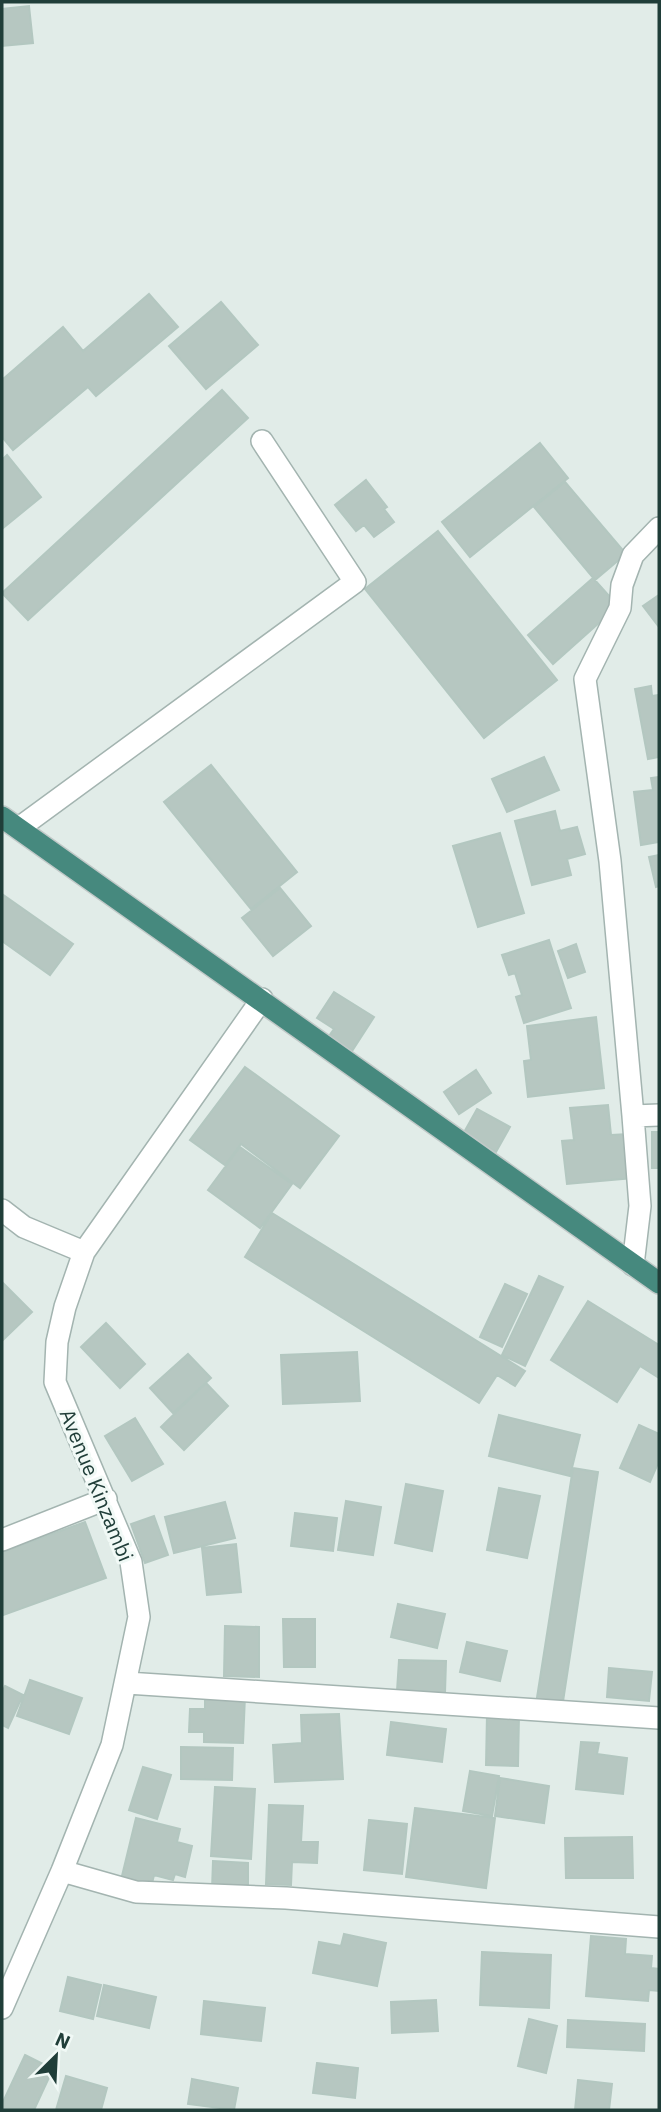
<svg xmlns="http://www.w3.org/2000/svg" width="661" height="2112" font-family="'IBM Plex Sans',sans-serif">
	<rect width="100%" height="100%" fill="#e1ece8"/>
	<path fill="#b6c7c1" stroke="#b3c7c0" stroke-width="2" d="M29 6 33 43 2 46V9Z
		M149 294 178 327 96 396 88 387 13 450 2 437V380L63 327 83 351Z
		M221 302 258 345 206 389 169 346Z
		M222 390 248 418 28 620 2 593Z
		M540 443 568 478 470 557 442 522Z
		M7 455 41 497 2 529V460Z
		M366 480 387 507 384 509 394 522 374 537 364 525 356 531 335 505Z
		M565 482 626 554 595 580 534 507Z
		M438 531 557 680 484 738 365 589Z
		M593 578 618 606 553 664 528 635Z
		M659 595V627L643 606Z
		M651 686 652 696 659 695V757L648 759 635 689Z
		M544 757 559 790 507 812 492 779Z
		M211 765 297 872 251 909 164 802Z
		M659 777V842L641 845 634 792 653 790 651 778Z
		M555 811 560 831 577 827 585 854 567 859 571 875 532 885 515 821Z
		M500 833 524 913 478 927 453 846Z
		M659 855V886L656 887 649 857Z
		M280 888 311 926 273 956 242 918Z
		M2 894 73 944 50 975 2 941Z
		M549 940 571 1008 524 1023 516 997 522 995 515 973 509 975 502 955Z
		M576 944 585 972 568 978 558 951Z
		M334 992 374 1017 352 1051 329 1036 334 1029 317 1018Z
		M596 1017 604 1088 528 1097 524 1061 531 1060 527 1026Z
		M245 1067 339 1136 300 1188 241 1144 225 1165 190 1140Z
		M476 1070 491 1093 459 1114 444 1092Z
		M608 1105 611 1135 628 1134 633 1178 567 1184 562 1141 574 1140 570 1108Z
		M477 1109 510 1127 496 1152 463 1134Z
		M652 1132H659V1168H652Z
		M240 1147 292 1184 260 1228 208 1190Z
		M272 1213 525 1371 515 1386 497 1375 479 1403 245 1257Z
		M539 1276 563 1287 525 1366 502 1355Z
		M2 1282 32 1312 2 1341Z
		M505 1284 527 1294 502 1347 480 1337Z
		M588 1301 659 1345V1378L640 1366 617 1402 551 1360Z
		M106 1323 145 1364 120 1388 81 1347Z
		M357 1352 360 1401 283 1404 281 1355Z
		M188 1354 211 1378 173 1413 150 1388Z
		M206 1383 228 1406 184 1450 161 1427Z
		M499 1415 580 1435 570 1476 489 1456Z
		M135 1418 163 1464 132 1481 105 1436Z
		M639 1425 659 1434V1461L650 1482 620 1468Z
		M573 1468 598 1472 562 1708 536 1704Z
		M406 1484 443 1491 432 1551 395 1543Z
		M499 1488 540 1496 527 1558 487 1550Z
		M346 1501 381 1507 373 1555 338 1550Z
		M225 1502 235 1538 174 1553 165 1517Z
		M295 1513 337 1518 333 1551 291 1546Z
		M154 1516 168 1555 145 1563 131 1524Z
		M85 1522 106 1578 3 1615 2 1552Z
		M236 1544 241 1592 207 1595 202 1548Z
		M398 1604 445 1614 437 1648 391 1637Z
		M283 1619H315V1667H284Z
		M225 1626 259 1627V1677L224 1676Z
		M467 1642 507 1651 500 1681 460 1672Z
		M399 1660 446 1661 445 1693 397 1691Z
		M609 1668 652 1672 649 1701 607 1697Z
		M30 1680 82 1698 69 1734 17 1716Z
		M5 1686 23 1695 8 1728 2 1725V1693Z
		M205 1695 245 1696 243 1743 204 1742V1732H189L190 1709H205Z
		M339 1714 343 1779 275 1782 273 1745 302 1743 301 1715Z
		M487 1714 519 1715 518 1766 486 1765Z
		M391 1722 446 1729 442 1762 387 1755Z
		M581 1742 599 1743 597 1754 627 1758 623 1794 576 1789Z
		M181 1747 233 1748 232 1780 181 1779Z
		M143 1767 171 1775 157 1819 129 1810Z
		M470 1771 499 1776 492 1816 463 1811Z
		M500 1778 549 1786 544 1823 495 1816Z
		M215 1787 255 1789 251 1859 211 1856Z
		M269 1805 303 1806 301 1842H318L317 1863 292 1862 291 1885 266 1884Z
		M415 1808 495 1818 486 1888 406 1877Z
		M136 1818 180 1829 177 1842 192 1846 185 1877 175 1874 173 1880 154 1875 151 1888 121 1880Z
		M369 1820 407 1824 402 1874 364 1870Z
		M632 1837 633 1878H566L565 1838Z
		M213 1861 248 1863V1890L212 1889Z
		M344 1934 386 1943 377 1986 313 1973 319 1942 341 1946Z
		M591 1936 626 1939 625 1954 652 1956 651 1968 659 1969V1991L649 1990 648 2001 586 1996Z
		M482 1952 551 1955 549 2008 480 2005Z
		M68 1977 101 1985 93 2019 60 2011Z
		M104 1985 156 1997 149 2028 97 2016Z
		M436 2000 438 2031 392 2033 391 2002Z
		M204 2001 265 2008 261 2041 201 2034Z
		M529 2019 557 2026 546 2073 518 2066Z
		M568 2020 645 2024 644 2051 567 2047Z
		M25 2055 53 2069 34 2110H2V2104Z
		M317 2063 358 2068 355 2098 313 2093Z
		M66 2076 107 2088 101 2110H56Z
		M192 2079 238 2088 234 2110 188 2104Z
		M578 2080 612 2084 609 2110H575Z"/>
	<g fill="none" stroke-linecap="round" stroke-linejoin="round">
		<g stroke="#a3b4b0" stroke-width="24">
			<path id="minor" d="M19 828 355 582 262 441
				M633 1116 659 1115
				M2 1210 24 1227 84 1252
				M633 1265 640 1206 633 1116 610 861 585 679 620 608 622 585 633 555 659 528
				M2 1540 106 1499
				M127 1683 659 1718
				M62 1871 136 1892 286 1898 659 1927
				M2 2008 62 1871 112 1745 139 1617 131 1562 55 1382 57 1342 65 1307 84 1252 262 999"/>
		</g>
		<g stroke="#c1c9c8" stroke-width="24">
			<path id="trunk" d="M2 817 659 1283"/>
		</g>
		<use href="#minor" stroke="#fff" stroke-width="21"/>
		<use href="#trunk" stroke="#46897e" stroke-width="21"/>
	</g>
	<g text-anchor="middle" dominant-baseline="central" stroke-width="6" stroke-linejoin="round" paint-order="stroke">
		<g font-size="21" fill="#203e39" stroke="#f1f9f6">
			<text transform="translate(97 1485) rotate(68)">Avenue Kinzambi</text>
		</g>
	</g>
	<rect width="661" height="2112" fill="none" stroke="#203e39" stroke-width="7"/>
	<g transform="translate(56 2056) rotate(24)" stroke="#f1f9f6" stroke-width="5" paint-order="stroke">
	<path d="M0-5L12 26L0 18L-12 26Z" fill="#203e39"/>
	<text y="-10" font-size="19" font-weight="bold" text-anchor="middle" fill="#203e39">N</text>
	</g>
</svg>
